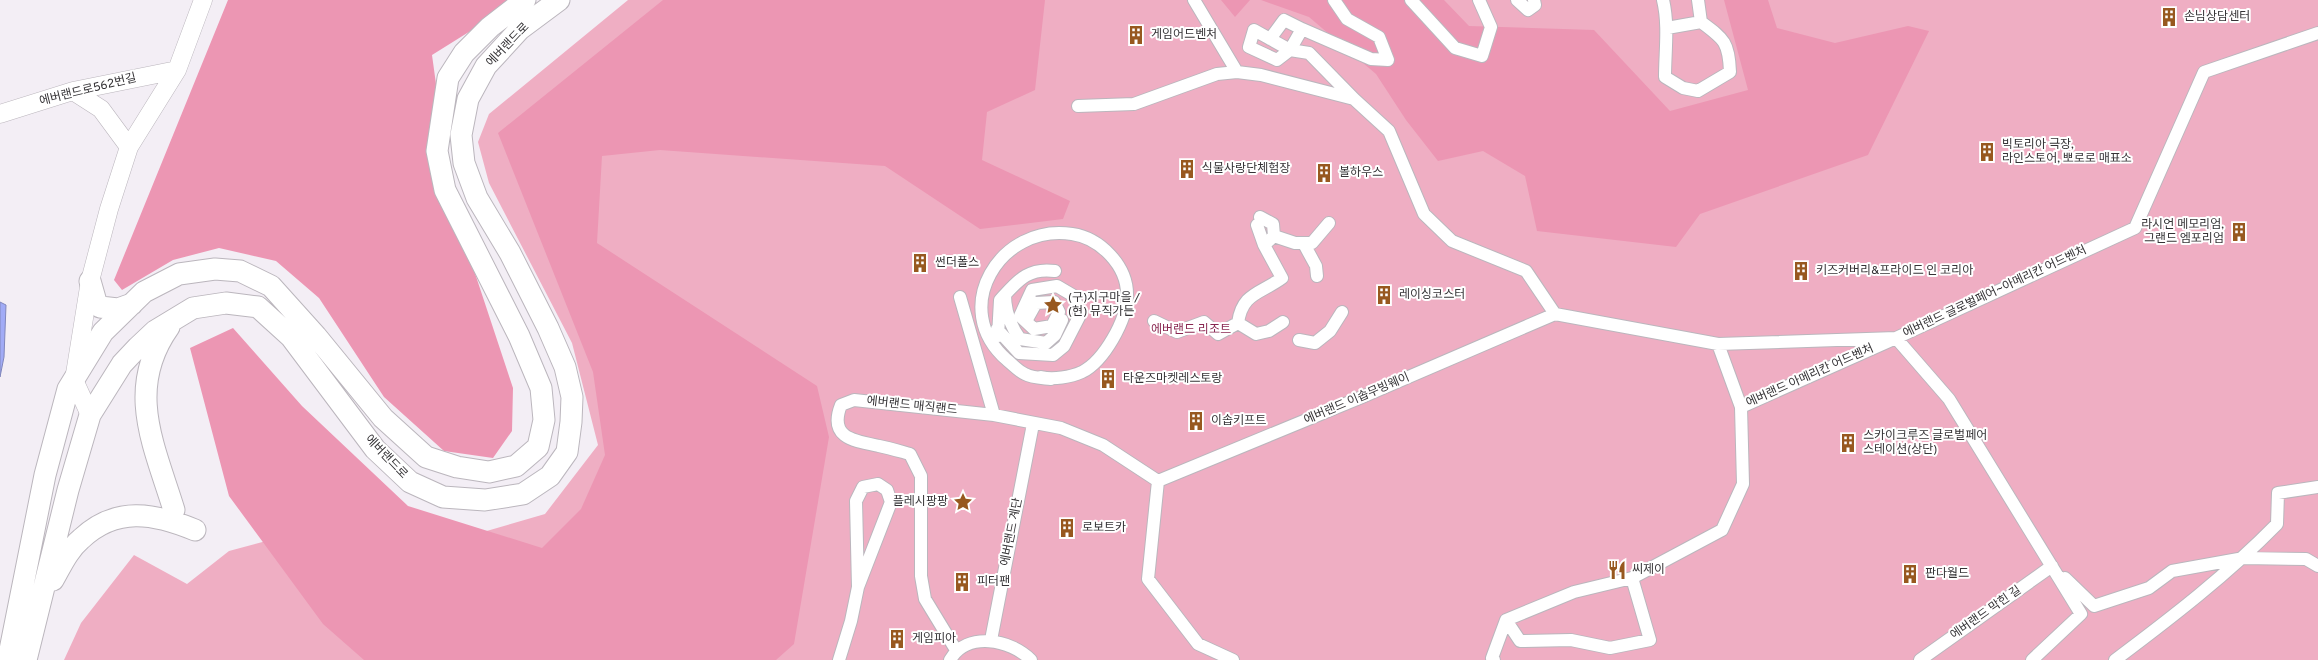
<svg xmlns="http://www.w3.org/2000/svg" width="2318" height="660" font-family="Overpass,'Noto Sans KR',sans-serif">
	<rect width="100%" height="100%" fill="#f3eef5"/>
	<path fill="#efaec3" d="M628 0H2318V660H64L81 623 134 555 187 584 229 551 300 532 452 541 545 514 598 445 572 343 489 183 478 142 489 114Z"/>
	<path fill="#ec96b3" d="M228 0H520L432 55 453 207 513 388 512 431 493 458 444 451 384 397 319 298 276 261 219 248 173 260 122 290 114 280Z
		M663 0H1045L1035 90 987 112 982 160 1070 201 1063 219 980 229 885 166 660 150 602 156 597 243 817 386 829 437 794 644 776 660H364L323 624 229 496 190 348 233 328 302 406 408 506 542 548 581 509 605 455 593 372 498 133Z
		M1221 0H1250L1235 17Z
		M1261 0H1444L1469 26 1594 30 1670 111 1748 90 1724 0H1768L1777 28 1835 43 1908 26 1929 31 1868 155 1700 214 1676 247 1537 231 1525 176 1483 151 1438 161 1406 120 1376 74 1309 17Z"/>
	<path fill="#a1abf6" stroke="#8187bc" d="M0 302 6 305 4 357 0 377Z"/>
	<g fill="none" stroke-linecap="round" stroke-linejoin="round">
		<g stroke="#bbb6bd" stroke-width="14">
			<path id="pedestrian" d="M1194 0 1237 72
				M1411 0 1455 48 1482 56 1491 27 1479 0
				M1517 0 1528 10 1535 5 1534 0
				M1663 0C1669 25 1665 52 1665 77L1683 88 1698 91 1730 72C1729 42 1724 39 1701 22L1698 0
				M1667 28 1701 22
				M1302 29 1371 59 1388 60 1379 37 1347 19 1334 0
				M1270 39 1284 20 1302 29 1290 50 1254 30 1249 47 1277 60 1290 50 1309 53 1354 99
				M1078 106 1134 104 1217 74 1237 72 1261 75 1354 99 1389 131 1424 214 1452 241 1526 271 1555 314 1718 344 1896 338 2135 228 2204 72 2318 33
				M1257 225 1264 245 1274 236 1273 224 1260 217
				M1274 236 1295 243H1312L1329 223
				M1304 244 1316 266 1317 276
				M1005 295C1005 312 1010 325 1020 339L1046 343 1055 335 1062 320
				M960 297 994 415
				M1154 321 1177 332 1204 322 1218 334 1238 323C1242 293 1260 294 1282 278L1264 245
				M1238 323 1256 334 1269 331 1283 322
				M997 329 1019 353 1053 355 1064 346 1080 315 1074 296 1057 286 1032 290 1020 316 1034 329 1052 326 1059 312 1054 302 1036 303 1026 321
				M998 336 1000 300C1017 282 1027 267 1055 271
				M1299 340 1315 343 1330 331 1342 312
				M1718 344 1741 407
				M1041 377C1053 380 1071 377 1082 372 1104 361 1127 320 1127 296 1128 266 1100 238 1072 234 1000 223 948 309 1007 360 1012 364 1018 371 1025 374 1032 378 1043 378 1051 379
				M1158 481 1362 397 1555 314
				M1158 481 1148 579 1198 644 1233 660
				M1632 578 1650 640 1610 648 1571 640 1520 641 1506 620 1574 592 1632 578 1722 530 1743 484 1741 407 1896 338 1949 399 2081 614 2032 660
				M2065 578 2094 606 2149 588 2172 571 2244 558 2306 559 2318 566
				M991 640 1033 424
				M956 650 925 599 921 576V476L910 454C899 451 889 448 879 446 854 441 828 438 841 405L854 400 994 415 1061 428 1103 445 1158 481
				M839 660 851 621 858 587 891 502 887 490 878 484 863 487 856 501 858 587
				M950 660C967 631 1010 639 1031 660
				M1494 660 1492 658 1506 620
				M1920 660 2052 566
				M2115 660C2171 618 2227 575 2277 524L2278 493 2318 487"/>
		</g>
		<g stroke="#bbb6bd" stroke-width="19">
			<path id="minor" d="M73 91 101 109 129 147
				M0 114 73 91 177 70
				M90 415 74 380 90 281 109 209 129 147 177 70 203 0"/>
		</g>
		<g stroke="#bbb6bd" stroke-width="23">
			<path id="tertiary" d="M90 281 96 302 100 307 118 309 132 304
				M169 327C125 389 154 445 174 510
				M53 580C61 566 68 550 81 539 116 506 154 513 195 530
				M8 660 45 475 68 389 103 332 144 292 179 274 215 269 240 271 271 286 316 336 383 418 426 457 457 467 489 472 516 466 538 447 544 420 541 388 519 336 445 190 437 151 448 78 464 53 490 27 525 0
				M26 660 68 490 90 415 122 364 138 347 155 331 193 308 226 303 258 307 291 337 375 449 410 482 443 497 485 500 523 494 550 476 567 452 571 422 572 397 565 367 548 328 510 253 477 198 464 163 461 135 468 99 486 66 520 29 559 0"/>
		</g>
		<use href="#pedestrian" stroke="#fff" stroke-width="12"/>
		<use href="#minor" stroke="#fff" stroke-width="18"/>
		<use href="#tertiary" stroke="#fff" stroke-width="21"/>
	</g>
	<defs>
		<g id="building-bare" transform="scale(1.5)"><path d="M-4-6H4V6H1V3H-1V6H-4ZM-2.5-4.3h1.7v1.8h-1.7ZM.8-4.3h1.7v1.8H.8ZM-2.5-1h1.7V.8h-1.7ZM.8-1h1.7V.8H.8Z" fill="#97581f" stroke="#fff" stroke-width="2.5" paint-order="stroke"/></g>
		<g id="sight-bare" transform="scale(1.5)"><path d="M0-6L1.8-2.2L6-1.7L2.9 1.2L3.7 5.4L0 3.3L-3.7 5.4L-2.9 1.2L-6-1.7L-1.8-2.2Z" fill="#97581f" stroke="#fff" stroke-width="2.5" paint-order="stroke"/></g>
		<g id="restaurant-bare" transform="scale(1.5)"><path d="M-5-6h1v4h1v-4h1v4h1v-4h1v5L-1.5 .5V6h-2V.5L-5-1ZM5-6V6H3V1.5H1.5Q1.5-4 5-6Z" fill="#97581f" stroke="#fff" stroke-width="2.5" paint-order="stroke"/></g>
	</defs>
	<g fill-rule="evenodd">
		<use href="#building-bare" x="2169" y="17"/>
		<use href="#building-bare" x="1136" y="35"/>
		<use href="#building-bare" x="1987" y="152"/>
		<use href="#building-bare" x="1187" y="169"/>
		<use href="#building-bare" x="1324" y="173"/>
		<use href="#building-bare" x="2239" y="232"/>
		<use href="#building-bare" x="920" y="263"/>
		<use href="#building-bare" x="1801" y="271"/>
		<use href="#building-bare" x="1384" y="295"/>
		<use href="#sight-bare" x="1053" y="305"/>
		<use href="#building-bare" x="1108" y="379"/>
		<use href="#building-bare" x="1196" y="421"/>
		<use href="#building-bare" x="1848" y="443"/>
		<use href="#sight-bare" x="963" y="502"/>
		<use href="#building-bare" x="1067" y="528"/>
		<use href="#restaurant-bare" x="1617" y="570"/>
		<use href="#building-bare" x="1910" y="574"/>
		<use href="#building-bare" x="962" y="582"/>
		<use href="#building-bare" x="897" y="639"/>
	</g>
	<g text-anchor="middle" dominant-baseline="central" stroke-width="4" stroke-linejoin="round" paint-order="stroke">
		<g font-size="12" fill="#353336" stroke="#fff" text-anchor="start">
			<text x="2184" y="17">손님상담센터</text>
			<text x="1151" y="35">게임어드벤처</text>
			<text x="2002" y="145">빅토리아 극장,<tspan x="2002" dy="14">라인스토어, 뽀로로 매표소</tspan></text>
			<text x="1202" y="169">식물사랑단체험장</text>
			<text x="1339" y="173">볼하우스</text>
			<text x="2224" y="225" text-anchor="end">라시언 메모리엄,<tspan x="2224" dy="14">그랜드 엠포리엄</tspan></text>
			<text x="935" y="263">썬더폴스</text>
			<text x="1816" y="271">키즈커버리&amp;프라이드 인 코리아</text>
			<text x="1399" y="295">레이싱코스터</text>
			<text x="1068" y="298">(구)지구마을 /<tspan x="1068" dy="14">(현) 뮤직가든</tspan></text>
			<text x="1123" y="379">타운즈마켓레스토랑</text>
			<text x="1211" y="421">이솝키프트</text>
			<text x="1863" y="436">스카이크루즈 글로벌페어<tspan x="1863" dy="14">스테이션(상단)</tspan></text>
			<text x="948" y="502" text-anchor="end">플레시팡팡</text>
			<text x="1082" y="528">로보트카</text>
			<text x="1632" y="570">씨제이</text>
			<text x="1925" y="574">판다월드</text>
			<text x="977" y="582">피터팬</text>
			<text x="912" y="639">게임피아</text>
		</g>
		<g font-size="12" fill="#353336" stroke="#fff">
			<text transform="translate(508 45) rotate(-46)">에버랜드로</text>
			<text transform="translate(88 90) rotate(-14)">에버랜드로562번길</text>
			<text transform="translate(1995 292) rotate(-25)">에버랜드 글로벌페어~아메리칸 어드벤처</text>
			<text transform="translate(1810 376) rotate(-24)">에버랜드 아메리칸 어드벤처</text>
			<text transform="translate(1357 399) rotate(-23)">에버랜드 이솝무빙웨이</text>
			<text transform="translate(912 406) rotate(6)">에버랜드 매직랜드</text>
			<text transform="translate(386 457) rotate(46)">에버랜드로</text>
			<text transform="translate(1012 532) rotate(-79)">에버랜드 계단</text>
			<text transform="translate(1986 613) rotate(-35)">에버랜드 막힌 길</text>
		</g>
		<g font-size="12" fill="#892751" stroke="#fff">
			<text x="1191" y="330">에버랜드 리조트</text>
		</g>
	</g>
</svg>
